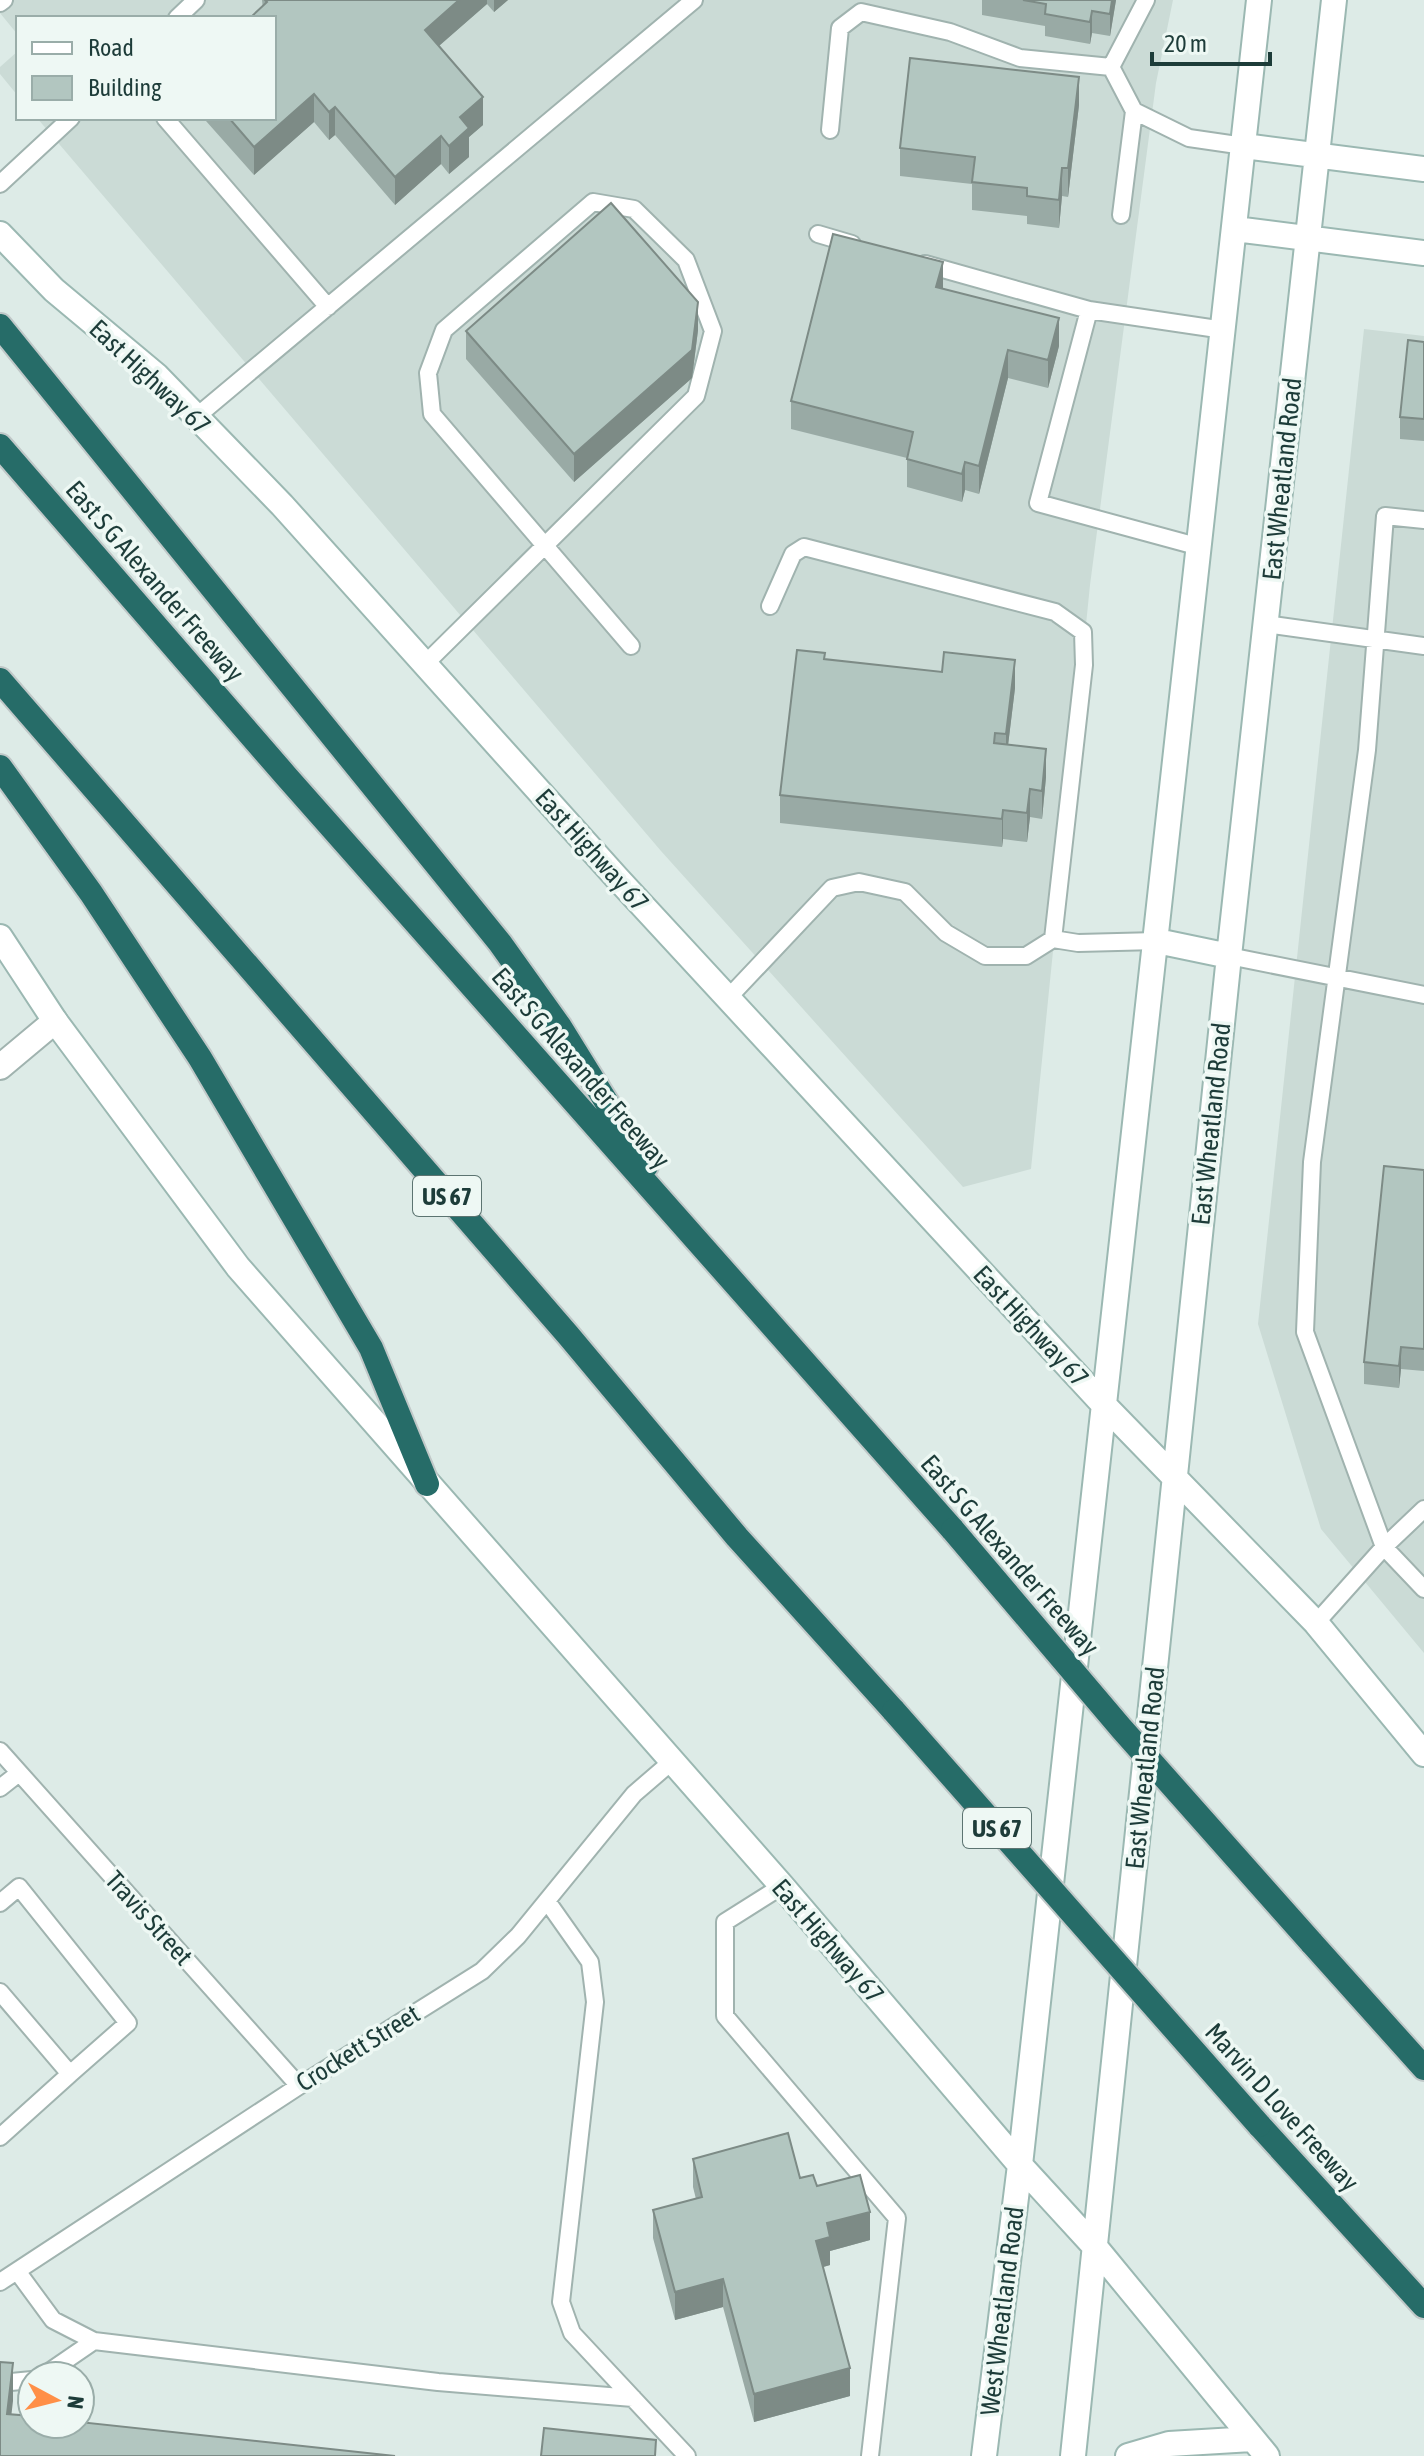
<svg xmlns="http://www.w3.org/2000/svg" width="1424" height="2456" font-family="'Asap Condensed',sans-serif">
	<rect width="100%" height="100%" fill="#ddebe7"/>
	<path fill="#cbdbd6" d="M0 0H1173L1156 83 1090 585 1031 1169 963 1187 661 851 37 118H274V18H18V35L0 13Z
		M18 51V96L0 74V67Z
		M1364 329 1424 336V1653L1321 1529 1258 1324Z"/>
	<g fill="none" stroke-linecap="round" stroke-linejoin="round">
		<g stroke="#a0b3af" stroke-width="20">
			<path id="lane" d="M0 3 4 0
				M177 18 196 0
				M1111 67 1146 0
				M165 118 328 307
				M830 130 840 28 861 12 950 32 1020 58 1111 67 1134 111 1189 138 1244 146
				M0 184 71 118
				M1121 215 1134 111
				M818 234 852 244
				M925 264 1089 310
				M196 417 694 0
				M1424 520 1385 516 1367 750 1312 1162 1305 1332 1384 1547 1424 1509
				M1200 547 1038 503 1089 310 1224 330
				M770 606 793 554 804 547 1055 612 1083 632 1084 665 1053 939
				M1266 624 1424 646
				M425 664 696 396 713 331 686 260 634 209 593 202 444 330 428 373 432 414 631 646
				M1229 956 1424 995
				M729 997 832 888 859 882 905 892 946 933 985 956H1026L1053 939 1078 943 1157 941
				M1316 1623 1384 1547 1424 1589
				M0 1751 299 2086
				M0 1788 19 1773
				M782 1886 725 1922V2016L897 2218 870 2456
				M547 1901 590 1962 595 2002 561 2302 572 2333 687 2456
				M0 1903 19 1887 128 2023 70 2074
				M0 1992 70 2074 0 2137
				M17 2271 53 2320 94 2341 438 2382 633 2398
				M0 2282 299 2086 482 1971 518 1936 634 1794 670 1763
				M43 2376 94 2341
				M0 2383 32 2380"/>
		</g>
		<g stroke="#a0b3af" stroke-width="28">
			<path id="street" d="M0 1067 55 1021"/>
		</g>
		<g stroke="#9bb8b2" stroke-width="28">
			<path id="secondary" d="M1244 146 1424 169
				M1235 229 1424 253
				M0 234 54 290 157 376 282 505 617 878 1105 1406 1316 1623 1424 1754
				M0 937 55 1021 238 1267 782 1886 1020 2165 1096 2248 1267 2456
				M1157 941 1229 956
				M984 2456 1020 2165 1259 0
				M1073 2456 1229 956 1334 0
				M1128 2456 1169 2444 1252 2439"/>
		</g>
		<g stroke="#c0c8c8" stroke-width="28">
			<path id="highway" d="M0 326 500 943 560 1027 646 1166
				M0 446 286 776 953 1530
				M0 680 568 1335 737 1537 894 1711
				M0 767 91 893 200 1058 371 1348 427 1484
				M1311 1942 1424 2068
				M1259 2125 1424 2306"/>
		</g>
		<use href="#lane" stroke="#fff" stroke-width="16"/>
		<use href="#street" stroke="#fff" stroke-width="24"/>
		<use href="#secondary" stroke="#fff" stroke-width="24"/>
		<use href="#highway" stroke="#266c68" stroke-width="24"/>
		<g stroke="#c0c8c8" stroke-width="28" stroke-linecap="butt">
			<path id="highway-bridge" d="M953 1530 1121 1728 1311 1942
				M894 1711 1259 2125"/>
		</g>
		<use href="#highway-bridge" stroke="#266c68" stroke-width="24"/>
	</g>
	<path fill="#99aaa5" d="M262 0H508L494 12 487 4 439 46 483 125 469 137V157L449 174 441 164 395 205 335 135 329 140 314 122 254 175 206 121V118H274Z
		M982 0H1116L1110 36 1092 33 1090 44 1045 36V26L982 15Z
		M1079 105 1068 197 1062 196 1059 228 1027 224V216L972 210V184L900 176V148Z
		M943 288 1059 346 1048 388 1008 378 979 494 965 490 962 502 907 487V458L791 429V401Z
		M698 330 692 378 574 482 466 359V331Z
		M1424 342V441L1400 439V417Z
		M825 659 1015 688 1008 745 1046 777 1042 819 1030 817 1027 842 1003 839 1002 847 780 823V795Z
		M1424 1170V1371L1401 1369 1399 1388 1364 1384V1362Z
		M693 2159 800 2178 817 2186 870 2240 830 2251V2265L823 2267 850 2396 754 2422 723 2307 675 2320 653 2238V2210L696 2199 693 2187Z"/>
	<path fill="#7d8b86" d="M459 0H487V4L425 58V30Z
		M494 0H508L494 12Z
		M1112 0H1116L1110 36V14Z
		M1092 11V33L1090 44V22Z
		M1079 77V105L1068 197V168Z
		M314 94V122L254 175V147Z
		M483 97V125L469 137V157L449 174V146L460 117Z
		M335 107V135L329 140V112Z
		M441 136V164L395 205V177Z
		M1062 168V196L1059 228V200Z
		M943 262V290L936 287Z
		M698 302V330L692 378 574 482V454Z
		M1059 318V346L1048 388V360Z
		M1008 350V378L979 494V466Z
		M965 462V490L962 502V474Z
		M1015 660V688L1006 762V734Z
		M1046 749V777L1042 819V791Z
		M1030 789V817L1027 842V813Z
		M1003 810V839L1002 847V819Z
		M1401 1347V1369L1399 1388V1366Z
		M870 2212V2240L830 2251V2265L816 2269V2241L827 2223Z
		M723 2279V2307L675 2320V2292Z
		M13 2363V2401L7 2452V2414Z
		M850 2368V2396L754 2422V2394Z"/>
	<path fill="#b2c6c0" stroke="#7d8b86" stroke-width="2" d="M265 0H459L425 30 483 97 460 117 469 128 449 146 441 136 395 177 335 107 329 112 314 94 254 147 229 118H274V18H250L267 2Z
		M1023 0H1112L1110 14 1092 11 1090 22 1045 14 1046 4Z
		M910 58 1079 77 1068 168H1062L1059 200 1027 196V188L972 182 975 157 900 148Z
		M611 203 698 302 692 350 574 454 466 331Z
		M833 234 943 262 936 287 1059 318 1048 360 1008 350 979 466 965 462 962 474 907 459 913 432 791 401Z
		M1408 340 1424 342V419L1400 417Z
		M797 650 825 653 824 659 942 672 944 652 1015 660 1006 734 995 733 994 743 1046 749 1042 791 1030 789 1027 813 1003 810 1002 819 780 795Z
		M1384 1166 1424 1170V1349L1401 1347 1399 1366 1364 1362Z
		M788 2133 800 2178 813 2175 817 2186 860 2175 870 2212 827 2223 830 2237 816 2241 850 2368 754 2394 723 2279 675 2292 653 2210 702 2197 693 2159Z
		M0 2362 13 2363 7 2414 32 2416V2424H80V2422L395 2456H0Z
		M544 2428 656 2440 655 2456H541Z"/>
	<g text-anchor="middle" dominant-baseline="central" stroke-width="7" stroke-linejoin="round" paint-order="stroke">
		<g fill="#eef8f4" stroke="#5c7471" stroke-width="2">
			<rect x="413" y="1176" width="68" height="40" rx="6"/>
			<rect x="963" y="1808" width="68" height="40" rx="6"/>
		</g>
		<g font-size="24" font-weight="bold" fill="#1d3c39">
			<text x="447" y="1196">US 67</text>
			<text x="997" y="1828">US 67</text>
		</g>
		<g font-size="26" fill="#1d3c39" stroke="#eef8f4">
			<text transform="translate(150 377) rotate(43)">East Highway 67</text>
			<text transform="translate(1282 479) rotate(-84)">East Wheatland Road</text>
			<text transform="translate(155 581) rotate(49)">East S G Alexander Freeway</text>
			<text transform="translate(592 850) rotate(48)">East Highway 67</text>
			<text transform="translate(581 1068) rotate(49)">East S G Alexander Freeway</text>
			<text transform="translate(1211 1124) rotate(-84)">East Wheatland Road</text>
			<text transform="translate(1031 1326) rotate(47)">East Highway 67</text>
			<text transform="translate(1010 1555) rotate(49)">East S G Alexander Freeway</text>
			<text transform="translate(1145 1768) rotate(-84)">East Wheatland Road</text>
			<text transform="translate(149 1918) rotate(48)">Travis Street</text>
			<text transform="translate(828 1941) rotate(49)">East Highway 67</text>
			<text transform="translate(358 2048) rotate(-32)">Crockett Street</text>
			<text transform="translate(1282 2107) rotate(48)">Marvin D Love Freeway</text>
			<text transform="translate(1002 2311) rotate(-83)">West Wheatland Road</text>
		</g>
	</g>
	<rect x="16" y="16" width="260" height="104" fill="#eef8f4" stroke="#9aada9" stroke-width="2"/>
	<rect x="32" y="42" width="40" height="12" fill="#ffffff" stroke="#9aada9" stroke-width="2"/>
	<text x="88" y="56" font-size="24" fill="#1d3c39">Road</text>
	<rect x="32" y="76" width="40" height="24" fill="#b2c6c0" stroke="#9aada9" stroke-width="2"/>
	<text x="88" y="96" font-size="24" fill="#1d3c39">Building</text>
	<g transform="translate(56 2400) rotate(97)"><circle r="38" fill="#eef8f4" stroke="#9aada9" stroke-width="2"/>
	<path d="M0-6L14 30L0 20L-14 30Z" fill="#ff8f47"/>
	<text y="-12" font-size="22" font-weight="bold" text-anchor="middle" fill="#1d3c39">N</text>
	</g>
	<path d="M1152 52v12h118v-12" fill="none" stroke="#1d3c39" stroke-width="4"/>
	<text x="1164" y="52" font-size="24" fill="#1d3c39" stroke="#eef8f4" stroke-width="6" paint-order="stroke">20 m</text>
</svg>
